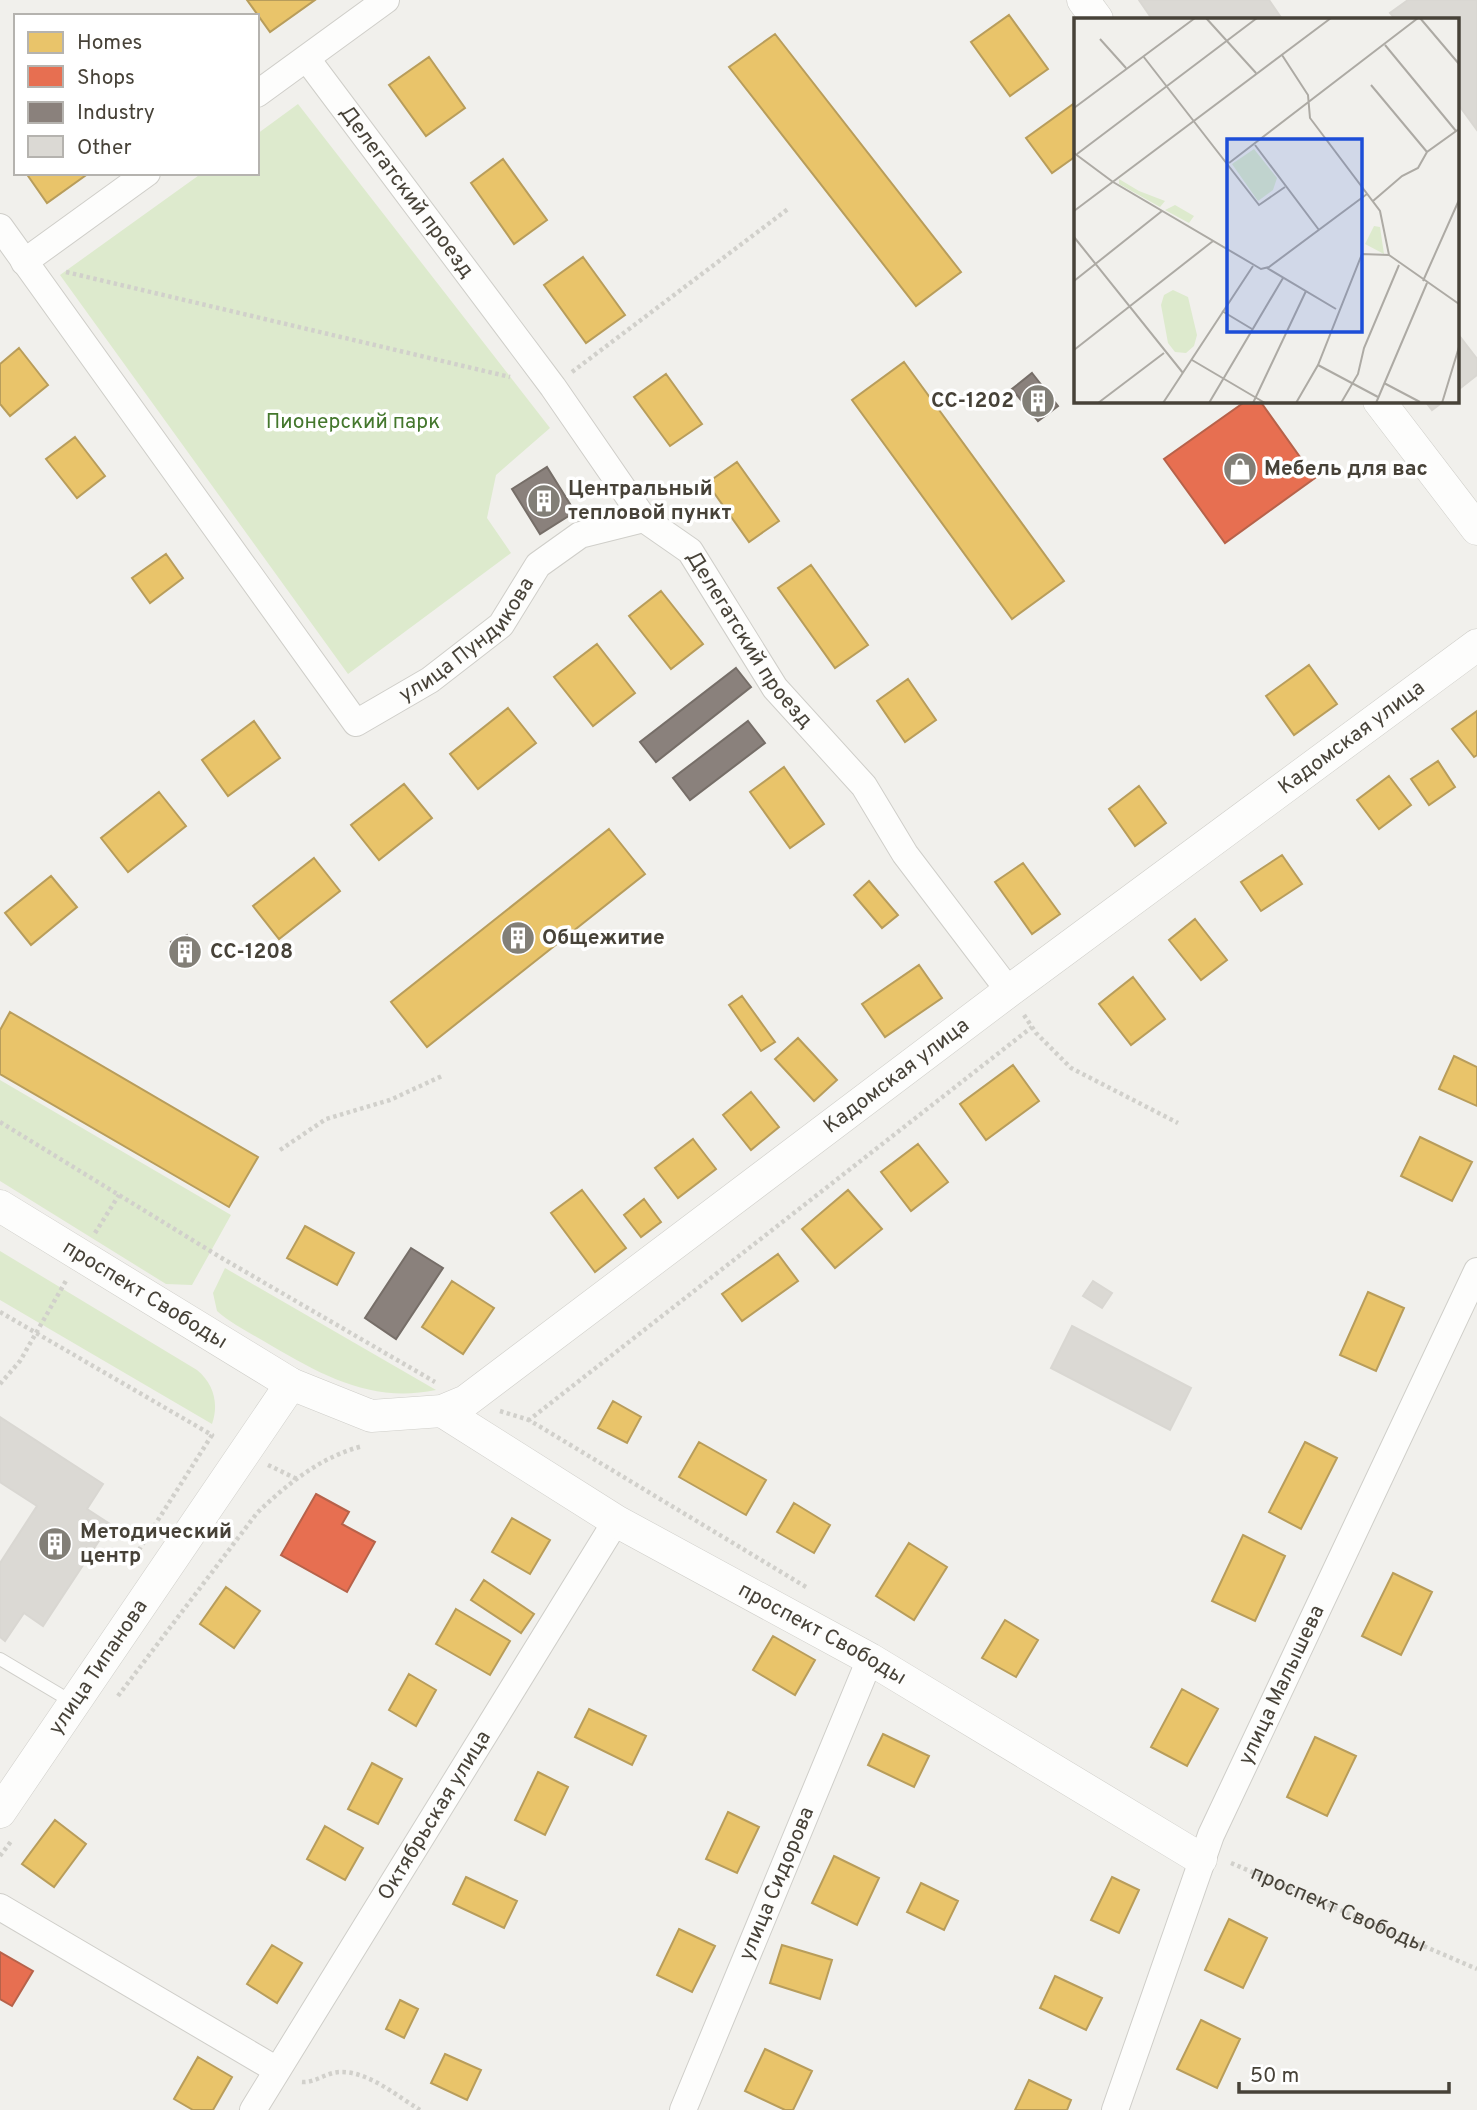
<svg xmlns="http://www.w3.org/2000/svg" width="1477" height="2110" font-family="Overpass,sans-serif">
	<rect width="100%" height="100%" fill="#f1f0ec"/>
	<path fill="#ddeacd" d="M298 104 550 428 496 475 487 518 511 553 348 674 60 275 202 173H257V134Z
		M0 1080 231 1215 192 1285 166 1284 0 1181Z
		M0 1251 197 1370C214 1384 219 1404 212 1424L0 1300Z
		M225 1268 436 1390C373 1403 325 1377 272 1346 254 1335 233 1325 217 1311L213 1293Z"/>
	<path fill="#e9c46a" stroke="#b89d5b" stroke-width="2" d="M247 0H315L270 32Z
		M1009 15 1048 69 1010 96 971 42Z
		M775 34 961 272 916 306 729 67Z
		M429 57 465 108 426 136 389 85Z
		M1076 102V156L1052 173 1026 138Z
		M503 159 547 220 514 244 471 183Z
		M26 173H89L47 203Z
		M583 257 625 315 586 343 544 285Z
		M19 348 48 385 10 416 0 404V364Z
		M904 362 1064 581 1012 619 852 400Z
		M666 374 702 424 670 446 634 397Z
		M75 437 105 476 77 498 46 459Z
		M737 462 779 521 749 542 707 483Z
		M166 554 183 578 150 603 132 578Z
		M811 565 868 645 835 668 778 588Z
		M661 591 703 644 671 669 629 616Z
		M597 644 635 693 593 726 554 677Z
		M1309 665 1337 704 1294 735 1266 696Z
		M908 679 936 720 905 742 877 701Z
		M508 708 536 743 478 789 450 754Z
		M1477 711V755L1474 757 1452 729Z
		M254 721 280 758 228 796 202 760Z
		M1438 761 1455 787 1429 805 1411 779Z
		M784 767 824 824 790 848 750 792Z
		M1389 776 1411 805 1379 829 1357 800Z
		M404 784 432 818 379 860 351 825Z
		M1139 786 1166 823 1135 846 1109 809Z
		M159 792 186 826 128 872 101 838Z
		M609 829 645 874 427 1047 391 1002Z
		M1282 855 1302 884 1261 911 1241 882Z
		M314 858 340 891 279 939 253 906Z
		M1023 863 1060 914 1032 934 995 882Z
		M51 876 77 907 31 945 5 913Z
		M869 881 898 915 882 928 854 895Z
		M1195 919 1227 960 1201 980 1169 940Z
		M919 965 942 998 885 1037 862 1004Z
		M1133 977 1165 1019 1131 1045 1099 1004Z
		M742 996 775 1042 761 1051 729 1005Z
		M10 1012 258 1157 229 1207 0 1074V1030Z
		M798 1038 837 1080 814 1101 775 1059Z
		M1454 1056 1477 1067V1106L1439 1089Z
		M1013 1065 1039 1101 986 1140 960 1104Z
		M751 1092 779 1127 751 1150 723 1115Z
		M1420 1137 1472 1162 1452 1201 1401 1176Z
		M693 1139 716 1169 678 1198 655 1168Z
		M918 1144 948 1182 911 1211 881 1172Z
		M582 1190 626 1248 595 1272 551 1213Z
		M848 1190 882 1229 835 1268 802 1229Z
		M644 1199 661 1222 641 1237 624 1215Z
		M305 1226 354 1253 337 1285 287 1258Z
		M778 1254 798 1281 742 1321 722 1294Z
		M452 1281 494 1308 463 1354 422 1327Z
		M1368 1292 1404 1308 1376 1371 1340 1355Z
		M613 1401 641 1417 627 1443 598 1428Z
		M699 1442 766 1480 746 1515 679 1477Z
		M1305 1442 1337 1458 1301 1529 1269 1512Z
		M794 1503 830 1525 814 1553 777 1532Z
		M512 1518 550 1540 530 1574 492 1552Z
		M1243 1535 1285 1556 1255 1621 1212 1601Z
		M909 1543 947 1567 914 1620 876 1596Z
		M1393 1573 1432 1592 1401 1655 1362 1636Z
		M484 1580 534 1614 521 1633 471 1600Z
		M226 1587 260 1611 234 1648 200 1624Z
		M456 1609 510 1641 490 1675 436 1644Z
		M1005 1620 1038 1640 1016 1677 982 1658Z
		M773 1636 815 1660 795 1695 753 1670Z
		M409 1674 436 1690 416 1726 389 1710Z
		M1182 1689 1218 1709 1187 1766 1151 1747Z
		M589 1709 646 1736 632 1765 575 1737Z
		M883 1734 929 1756 914 1787 868 1765Z
		M1315 1737 1356 1756 1327 1816 1287 1797Z
		M372 1763 402 1779 378 1824 348 1809Z
		M538 1772 568 1787 545 1835 515 1820Z
		M728 1812 759 1827 737 1873 706 1859Z
		M55 1820 86 1844 54 1887 22 1864Z
		M325 1826 363 1848 345 1880 307 1859Z
		M834 1856 879 1878 857 1925 812 1903Z
		M466 1877 517 1901 504 1928 453 1904Z
		M1112 1877 1139 1890 1119 1933 1091 1920Z
		M921 1883 958 1901 944 1930 907 1912Z
		M1229 1919 1267 1938 1243 1988 1205 1970Z
		M679 1929 715 1946 692 1992 657 1975Z
		M272 1945 302 1963 277 2003 247 1984Z
		M782 1945 832 1960 820 1999 770 1983Z
		M1055 1976 1102 1998 1086 2030 1040 2008Z
		M400 2000 418 2009 404 2038 386 2029Z
		M1201 2020 1240 2039 1217 2088 1177 2069Z
		M765 2049 812 2071 793 2110H785L745 2091Z
		M445 2054 481 2070 467 2100 431 2083Z
		M198 2057 232 2077 213 2110H193L174 2099Z
		M1029 2080 1071 2100 1067 2110H1015Z"/>
	<path fill="#e76f51" stroke="#b7624a" stroke-width="2" d="M1246 401H1260L1315 478 1225 543 1164 459Z
		M316 1494 349 1512 342 1524 375 1542 347 1592 281 1555Z
		M0 1952 33 1971 12 2006 0 1999Z"/>
	<path fill="#8a817c" stroke="#766e68" stroke-width="2" d="M1032 373 1058 406 1038 421 1012 389Z
		M547 467 575 512 540 534 512 489Z
		M736 668 751 687 656 762 640 742Z
		M748 721 765 743 690 800 673 778Z
		M187 935 197 957 181 965 171 942Z
		M411 1248 443 1268 396 1339 365 1318Z"/>
	<path fill="#dbd9d4" stroke="#d9d7d2" stroke-width="2" d="M1139 0H1269L1282 19H1152Z
		M1408 0H1477V130L1458 104V19H1395L1390 13Z
		M1458 334 1477 359V375L1458 390Z
		M1425 401H1444L1432 410Z
		M1093 1281 1112 1293 1102 1308 1083 1296Z
		M1072 1326 1191 1388 1170 1430 1051 1368Z
		M0 1417 103 1484 87 1509 110 1524 43 1626 24 1613 5 1641 0 1637V1563L37 1506 0 1482Z"/>
	<g fill="none" stroke-linecap="round" stroke-linejoin="round">
		<g stroke="#cfcec9" stroke-width="14">
			<path id="service" d="M0 1659 74 1703"/>
		</g>
		<g stroke="#cfcec9" stroke-width="28">
			<g id="minor">
				<path id="s2" d="M307 59 553 387 644 519 690 551 775 688 864 786 905 854 1009 991"/>
				<path d="M257 94 386 0"/>
				<path id="s3" d="M0 227 356 723 430 680 501 625 538 565 580 535 644 519"/>
				<path d="M24 262 147 173"/>
				<path d="M0 1907 277 2070"/>
				<path id="s4" d="M253 2110 616 1521"/>
				<path id="s5" d="M683 2110 870 1659"/>
				<path id="s6" d="M1115 2110 1211 1835 1477 1271"/>
			</g>
		</g>
		<g stroke="#cfcec9" stroke-width="33">
			<g id="tertiary">
				<path d="M1083 0 1097 19"/>
				<path d="M1379 401 1477 529"/>
				<path id="s7" d="M0 1206 291 1384 371 1416 442 1411 466 1401 1009 991 1477 645"/>
				<path id="s8" d="M442 1411 616 1521 870 1659 1201 1859"/>
				<path id="s9" d="M0 1812 291 1384"/>
			</g>
		</g>
		<g stroke="#d1d0cb" stroke-width="4.5" stroke-dasharray="3.5 3.5" stroke-linecap="butt">
			<path d="M66 272 510 377"/>
			<path d="M572 372 788 209"/>
			<path d="M1024 1015 1036 1033 1071 1068 1178 1123"/>
			<path d="M0 1122 220 1257 435 1382"/>
			<path d="M280 1150 326 1119 390 1100 442 1076"/>
			<path d="M95 1233 119 1195"/>
			<path d="M0 1312 212 1435 137 1553"/>
			<path d="M0 1384 20 1361 67 1279"/>
			<path d="M500 1411 529 1420"/>
			<path d="M268 1465 297 1479"/>
			<path d="M806 1587 529 1420 1032 1027"/>
			<path d="M118 1696 257 1513C287 1484 322 1456 363 1446"/>
			<path d="M0 1856 12 1840"/>
			<path id="s1" d="M1231 1863 1477 1969"/>
			<path d="M302 2082C315 2083 327 2072 340 2072 368 2071 397 2096 420 2110"/>
		</g>
		<use href="#service" stroke="#fdfdfc" stroke-width="12"/>
		<use href="#minor" stroke="#fdfdfc" stroke-width="26"/>
		<use href="#tertiary" stroke="#fdfdfc" stroke-width="32"/>
	</g>
	<defs>
		<g id="building-disc" transform="scale(1.75)"><circle r="9.5" fill="#827f77" stroke="#fff"/><path d="M-4-6H4V6H1V3H-1V6H-4ZM-2.5-4.3h1.7v1.8h-1.7ZM.8-4.3h1.7v1.8H.8ZM-2.5-1h1.7V.8h-1.7ZM.8-1h1.7V.8H.8Z" fill="#fff"/></g>
		<g id="shop-disc" transform="scale(1.75)"><circle r="9.5" fill="#827f77" stroke="#fff"/><path d="M-5-2.5h2.3a2.7 3.5 0 0 1 5.4 0H5L5.5 6h-11ZM-1.5-2.5h3a1.5 2.3 0 0 0-3 0Z" fill="#fff"/></g>
	</defs>
	<g fill-rule="evenodd">
		<use href="#building-disc" x="1038" y="401"/>
		<use href="#shop-disc" x="1240" y="469"/>
		<use href="#building-disc" x="544" y="501"/>
		<use href="#building-disc" x="518" y="938"/>
		<use href="#building-disc" x="185" y="952"/>
		<use href="#building-disc" x="55" y="1544"/>
	</g>
	<g text-anchor="middle" dominant-baseline="central" stroke-width="7" stroke-linejoin="round" paint-order="stroke">
		<g font-size="21" fill="#474238" stroke="#fff">
			<text stroke="none"><textPath href="#s2" startOffset="166">Делегатский проезд</textPath></text>
			<text stroke="none"><textPath href="#s3" startOffset="751">улица Пундикова</textPath></text>
			<text stroke="none"><textPath href="#s2" startOffset="733">Делегатский проезд</textPath></text>
			<text stroke="none"><textPath href="#s7" startOffset="1631">Кадомская улица</textPath></text>
			<text stroke="none"><textPath href="#s7" startOffset="1064">Кадомская улица</textPath></text>
			<text stroke="none"><textPath href="#s7" startOffset="170">проспект Свободы</textPath></text>
			<text stroke="none"><textPath href="#s8" startOffset="441">проспект Свободы</textPath></text>
			<text stroke="none"><textPath href="#s9" startOffset="175">улица Типанова</textPath></text>
			<text stroke="none"><textPath href="#s6" startOffset="457">улица Малышева</textPath></text>
			<text stroke="none"><textPath href="#s4" startOffset="346">Октябрьская улица</textPath></text>
			<text stroke="none"><textPath href="#s5" startOffset="245">улица Сидорова</textPath></text>
			<text stroke="none"><textPath href="#s1" startOffset="117">проспект Свободы</textPath></text>
		</g>
		<g font-size="21" font-weight="bold" fill="#474238" stroke="#fff" text-anchor="start">
			<text x="1014" y="401" text-anchor="end">СС-1202</text>
			<text x="1264" y="469">Мебель для вас</text>
			<text x="568" y="489">Центральный<tspan x="568" dy="24">тепловой пункт</tspan></text>
			<text x="542" y="938">Общежитие</text>
			<text x="210" y="952">СС-1208</text>
			<text x="80" y="1532">Методический<tspan x="80" dy="24">центр</tspan></text>
		</g>
		<g font-size="21" fill="#44772d" stroke="#fff">
			<text x="353" y="422">Пионерский парк</text>
		</g>
	</g>
	<g transform="translate(1074 18)">
		<rect width="385" height="385" fill="#f1f0ec"/>
		<path d="M180 131 203 160 199 172 184 183 158 146ZM45 161 65 173 91 183 86 189 45 166ZM101 187 120 198 115 205 91 192ZM300 208 306 209 310 236 291 226ZM99 272 114 279 123 317 120 328 112 335 101 334 94 325 87 287 90 277Z" fill="#ddeacd"/>
		<path fill="none" stroke="#adaaa4" stroke-width="2" d="M132 0 182 55M346 0 385 46M26 21 52 50M311 27 382 113M208 37 234 77 236 100 306 193 315 237 385 286M69 38 185 187 211 169M297 67 353 134M0 90 121 0M181 127 245 212M0 135 39 164M3 136 183 0M155 145 344 0M39 164 187 251 195 249 293 176M299 183 328 158 344 150 353 134 385 111M0 193 257 0M0 219 109 355M193 250 262 291M0 263 88 193M349 263 385 182M148 293 178 311M0 332 139 223M118 342 191 385M244 347 304 379M310 365 346 384M24 385 90 335M89 385 179 248M135 385 209 260M179 385 232 273M222 385 244 347 288 236 315 237M267 385 284 356 290 330 325 247M302 385 353 265M368 385 385 329"/>
		<path fill="#1d4ed8" fill-opacity="0.15" stroke="#1d4ed8" stroke-width="3.5" d="M153 121H288V314H153Z"/>
		<rect width="385" height="385" fill="none" stroke="#474238" stroke-width="3.5"/>
	</g>
	<rect x="14" y="14" width="245" height="161" fill="#ffffff" stroke="#b5b3af" stroke-width="2"/>
	<rect x="28" y="32" width="35" height="21" fill="#e9c46a" stroke="#b5b3af" stroke-width="2"/>
	<text x="77" y="49" font-size="21" fill="#474238">Homes</text>
	<rect x="28" y="66" width="35" height="21" fill="#e76f51" stroke="#b5b3af" stroke-width="2"/>
	<text x="77" y="84" font-size="21" fill="#474238">Shops</text>
	<rect x="28" y="102" width="35" height="21" fill="#8a817c" stroke="#b5b3af" stroke-width="2"/>
	<text x="77" y="119" font-size="21" fill="#474238">Industry</text>
	<rect x="28" y="136" width="35" height="21" fill="#dbd9d4" stroke="#b5b3af" stroke-width="2"/>
	<text x="77" y="154" font-size="21" fill="#474238">Other</text>
	<path d="M1239 2082v10h210v-10" fill="none" stroke="#474238" stroke-width="3.5"/>
	<text x="1250" y="2082" font-size="21" fill="#474238" stroke="#ffffff" stroke-width="5" paint-order="stroke">50 m</text>
</svg>
